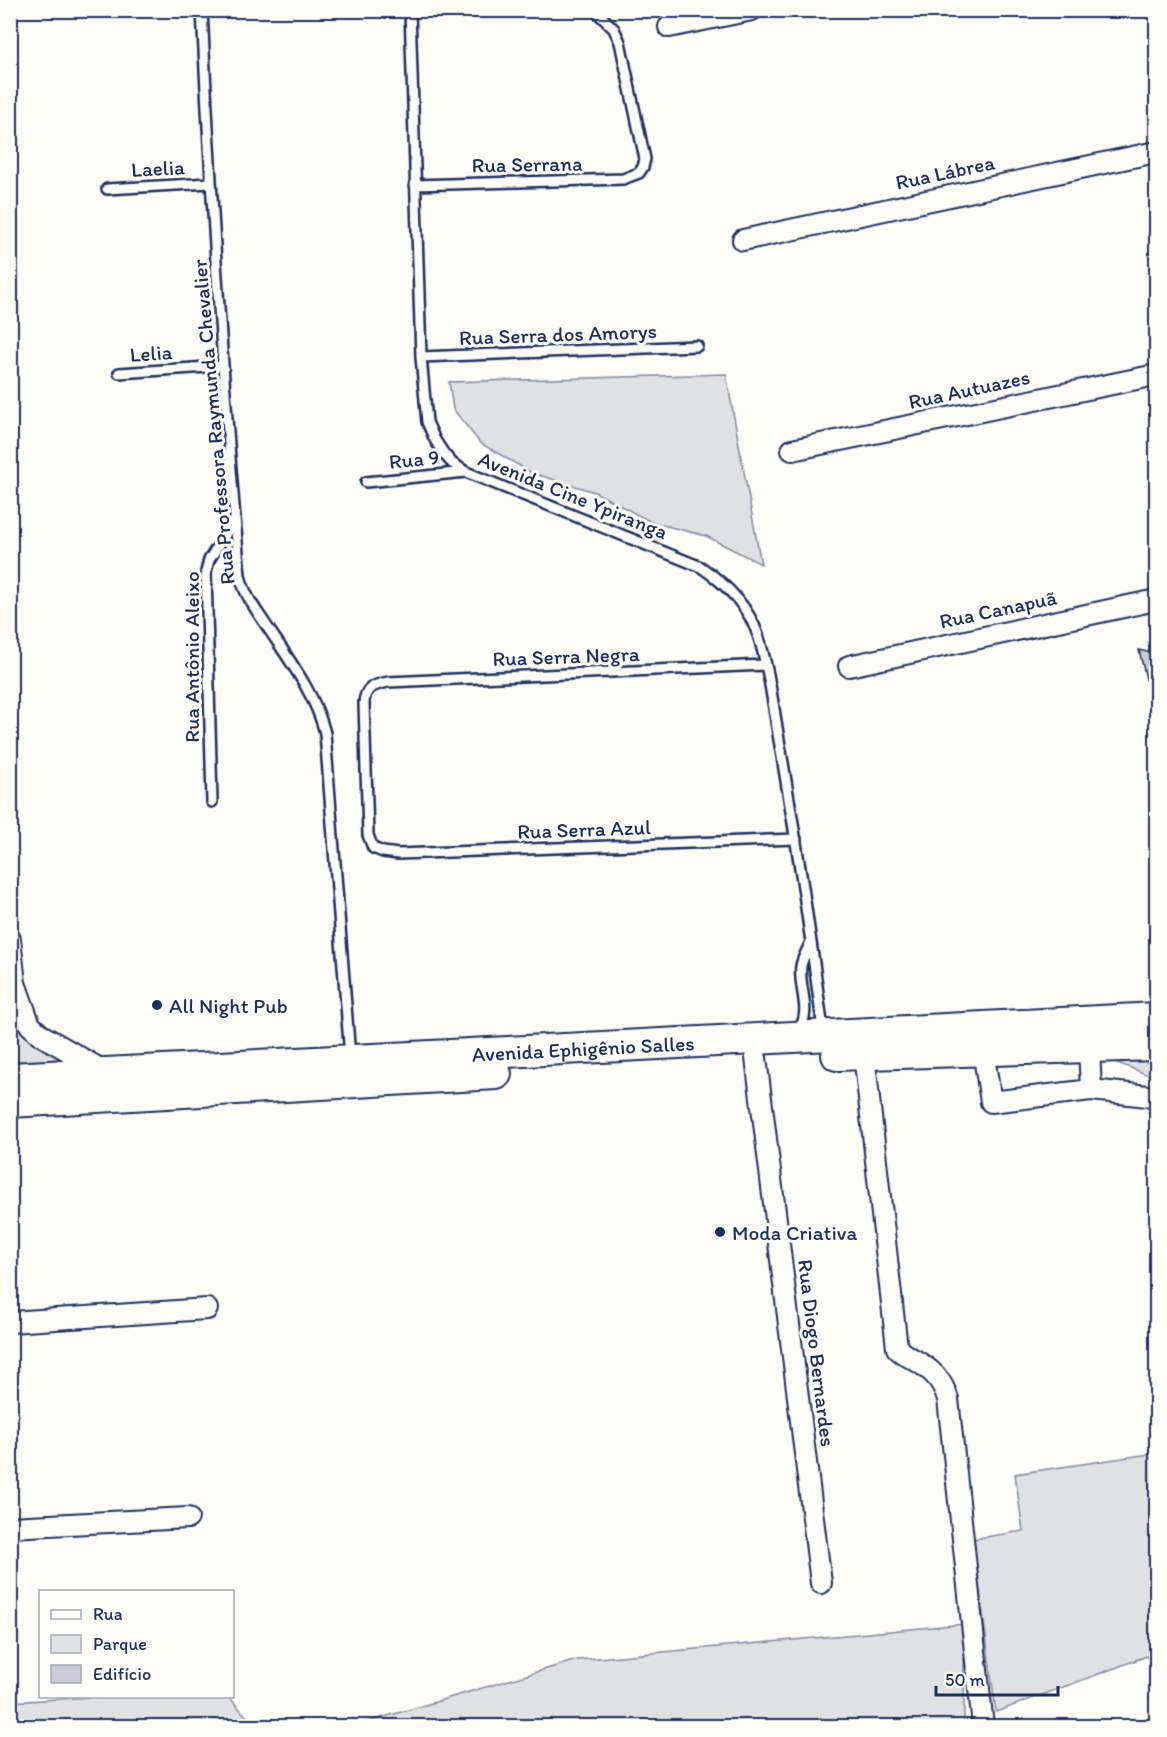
<svg xmlns="http://www.w3.org/2000/svg" width="1167" height="1737" font-family="Itim,sans-serif">
	<rect width="100%" height="100%" fill="#fdfcf7"/>
	<filter id="ink" filterUnits="userSpaceOnUse"><feTurbulence type="fractalNoise" baseFrequency=".0167" numOctaves="2"/><feDisplacementMap in="SourceGraphic" scale="12" xChannelSelector="R" yChannelSelector="G"/><feConvolveMatrix kernelMatrix="1 2 1 2 8 2 1 2 1" color-interpolation-filters="sRGB"/></filter>
	<g filter="url(#ink)">
		<path fill="#e0e1e3" stroke="#7e88a0" stroke-width="1.5" d="M726 374 761 564 706 536 651 522 595 492 532 473 480 443 453 409 449 382Z
			M14 996 81 1065 11 1073V1001Z
			M1156 1058V1078L1110 1060Z
			M1156 1453V1681L1147 1656 996 1712 973 1539 1023 1531 1015 1474Z
			M964 1624V1726H354L577 1660Z
			M106 1696 229 1697 255 1726H11V1702Z"/>
		<path fill="#c9ccd3" stroke="#1b2f5e" stroke-width="1.5" d="M1139 650 1156 654V706L1153 707Z"/>
		<g fill="none" stroke-linecap="round" stroke-linejoin="round">
			<g stroke="#1b2f5e" stroke-width="14">
				<path id="service" d="M202 10C211 199 223 387 240 575 244 595 257 611 268 628 290 661 315 694 325 733L350 1057
					M410 10 421 357 427 422 435 440 444 454 452 463 466 472 701 567C726 584 748 606 758 635 770 672 774 713 781 751 797 844 811 937 823 1030
					M415 185 623 179 639 173 643 167 645 159 620 42 614 29 595 10
					M107 189 210 183
					M421 357 697 346
					M119 373 223 366
					M366 482 466 472
					M765 665 388 682C374 685 365 687 364 703L368 835 373 848 383 852 398 854 796 839
					M212 802 206 572 209 560 235 519
					M798 1031C813 1011 798 989 801 966 802 959 807 951 810 944"/>
			</g>
			<g stroke="#1b2f5e" stroke-width="24">
				<path id="minor" d="M669 27 752 10
					M743 240 1156 152
					M792 450 1156 375
					M849 666 1156 600
					M10 939 15 983 30 1025 41 1035 105 1072
					M1089 1047 1091 1090
					M983 1050 991 1102 1091 1090 1148 1096 1156 1099
					M864 1054 897 1348C901 1353 907 1356 913 1359 931 1369 942 1379 948 1399L983 1726
					M756 1058 821 1583
					M10 1322 207 1309
					M10 1527 188 1518"/>
			</g>
			<g stroke="#1b2f5e" stroke-width="34">
				<g id="primary">
					<path d="M837 1055 1156 1045"/>
					<path id="s1" d="M10 1078 1156 1018"/>
					<path d="M10 1102 496 1074"/>
				</g>
			</g>
			<path stroke="#1b2f5e" stroke-width="3" stroke-dasharray="1.5 4.5" stroke-linecap="butt" d="M1156 1686 1153 1689 1151 1697 1156 1708"/>
			<use href="#service" stroke="#fdfcf7" stroke-width="9"/>
			<use href="#minor" stroke="#fdfcf7" stroke-width="20"/>
			<use href="#primary" stroke="#fdfcf7" stroke-width="30"/>
		</g>
	</g>
	<g fill="#1b2f5e" stroke="#fdfcf7" stroke-width="2">
		<circle cx="157" cy="1005" r="6"/>
		<circle cx="720" cy="1232" r="6"/>
	</g>
	<g text-anchor="middle" dominant-baseline="central" stroke-width="6" stroke-linejoin="round" paint-order="stroke">
		<g font-size="21" fill="#1b2f5e" stroke="#fdfcf7">
			<text transform="translate(527 164) rotate(-1)">Rua Serrana</text>
			<text transform="translate(158 168) rotate(-3)">Laelia</text>
			<text transform="translate(945 172) rotate(-12)">Rua Lábrea</text>
			<text transform="translate(558 334) rotate(-2)">Rua Serra dos Amorys</text>
			<text transform="translate(151 353) rotate(-4)">Lelia</text>
			<text transform="translate(969 389) rotate(-12)">Rua Autuazes</text>
			<text transform="translate(213 422) rotate(-95)">Rua Professora Raymunda Chevalier</text>
			<text transform="translate(414 459) rotate(-6)">Rua 9</text>
			<text transform="translate(573 495) rotate(22)">Avenida Cine Ypiranga</text>
			<text transform="translate(998 609) rotate(-12)">Rua Canapuã</text>
			<text transform="translate(566 656) rotate(-2)">Rua Serra Negra</text>
			<text transform="translate(191 657) rotate(-90)">Rua Antônio Aleixo</text>
			<text transform="translate(584 829) rotate(-2)">Rua Serra Azul</text>
			<text stroke="none"><textPath href="#s1" startOffset="574">Avenida Ephigênio Salles</textPath></text>
			<text transform="translate(817 1353) rotate(83)">Rua Diogo Bernardes</text>
		</g>
		<g font-size="21" fill="#1b2f5e" stroke="#fdfcf7" text-anchor="start">
			<text x="169" y="1005">All Night Pub</text>
			<text x="732" y="1232">Moda Criativa</text>
		</g>
	</g>
	<rect width="1167" height="1737" fill="none" stroke="#fdfcf7" stroke-width="36"/>
	<rect x="18" y="18" width="1131" height="1701" fill="none" stroke="#1b2f5e" stroke-width="2" filter="url(#ink)"/>
	<rect x="39" y="1590" width="195" height="108" fill="#fdfcf7" stroke="#a3aaba" stroke-width="1.5"/>
	<rect x="51" y="1610" width="30" height="9" fill="#fdfcf7" stroke="#a3aaba" stroke-width="1.5"/>
	<text x="93" y="1620" font-size="18" fill="#1b2f5e">Rua</text>
	<rect x="51" y="1635" width="30" height="18" fill="#e0e1e3" stroke="#a3aaba" stroke-width="1.5"/>
	<text x="93" y="1650" font-size="18" fill="#1b2f5e">Parque</text>
	<rect x="51" y="1665" width="30" height="18" fill="#c9ccd3" stroke="#a3aaba" stroke-width="1.5"/>
	<text x="93" y="1680" font-size="18" fill="#1b2f5e">Edifício</text>
	<path d="M936 1686v9h122v-9" fill="none" stroke="#1b2f5e" stroke-width="3"/>
	<text x="945" y="1686" font-size="18" fill="#1b2f5e" stroke="#fdfcf7" stroke-width="4.5" paint-order="stroke">50 m</text>
</svg>
